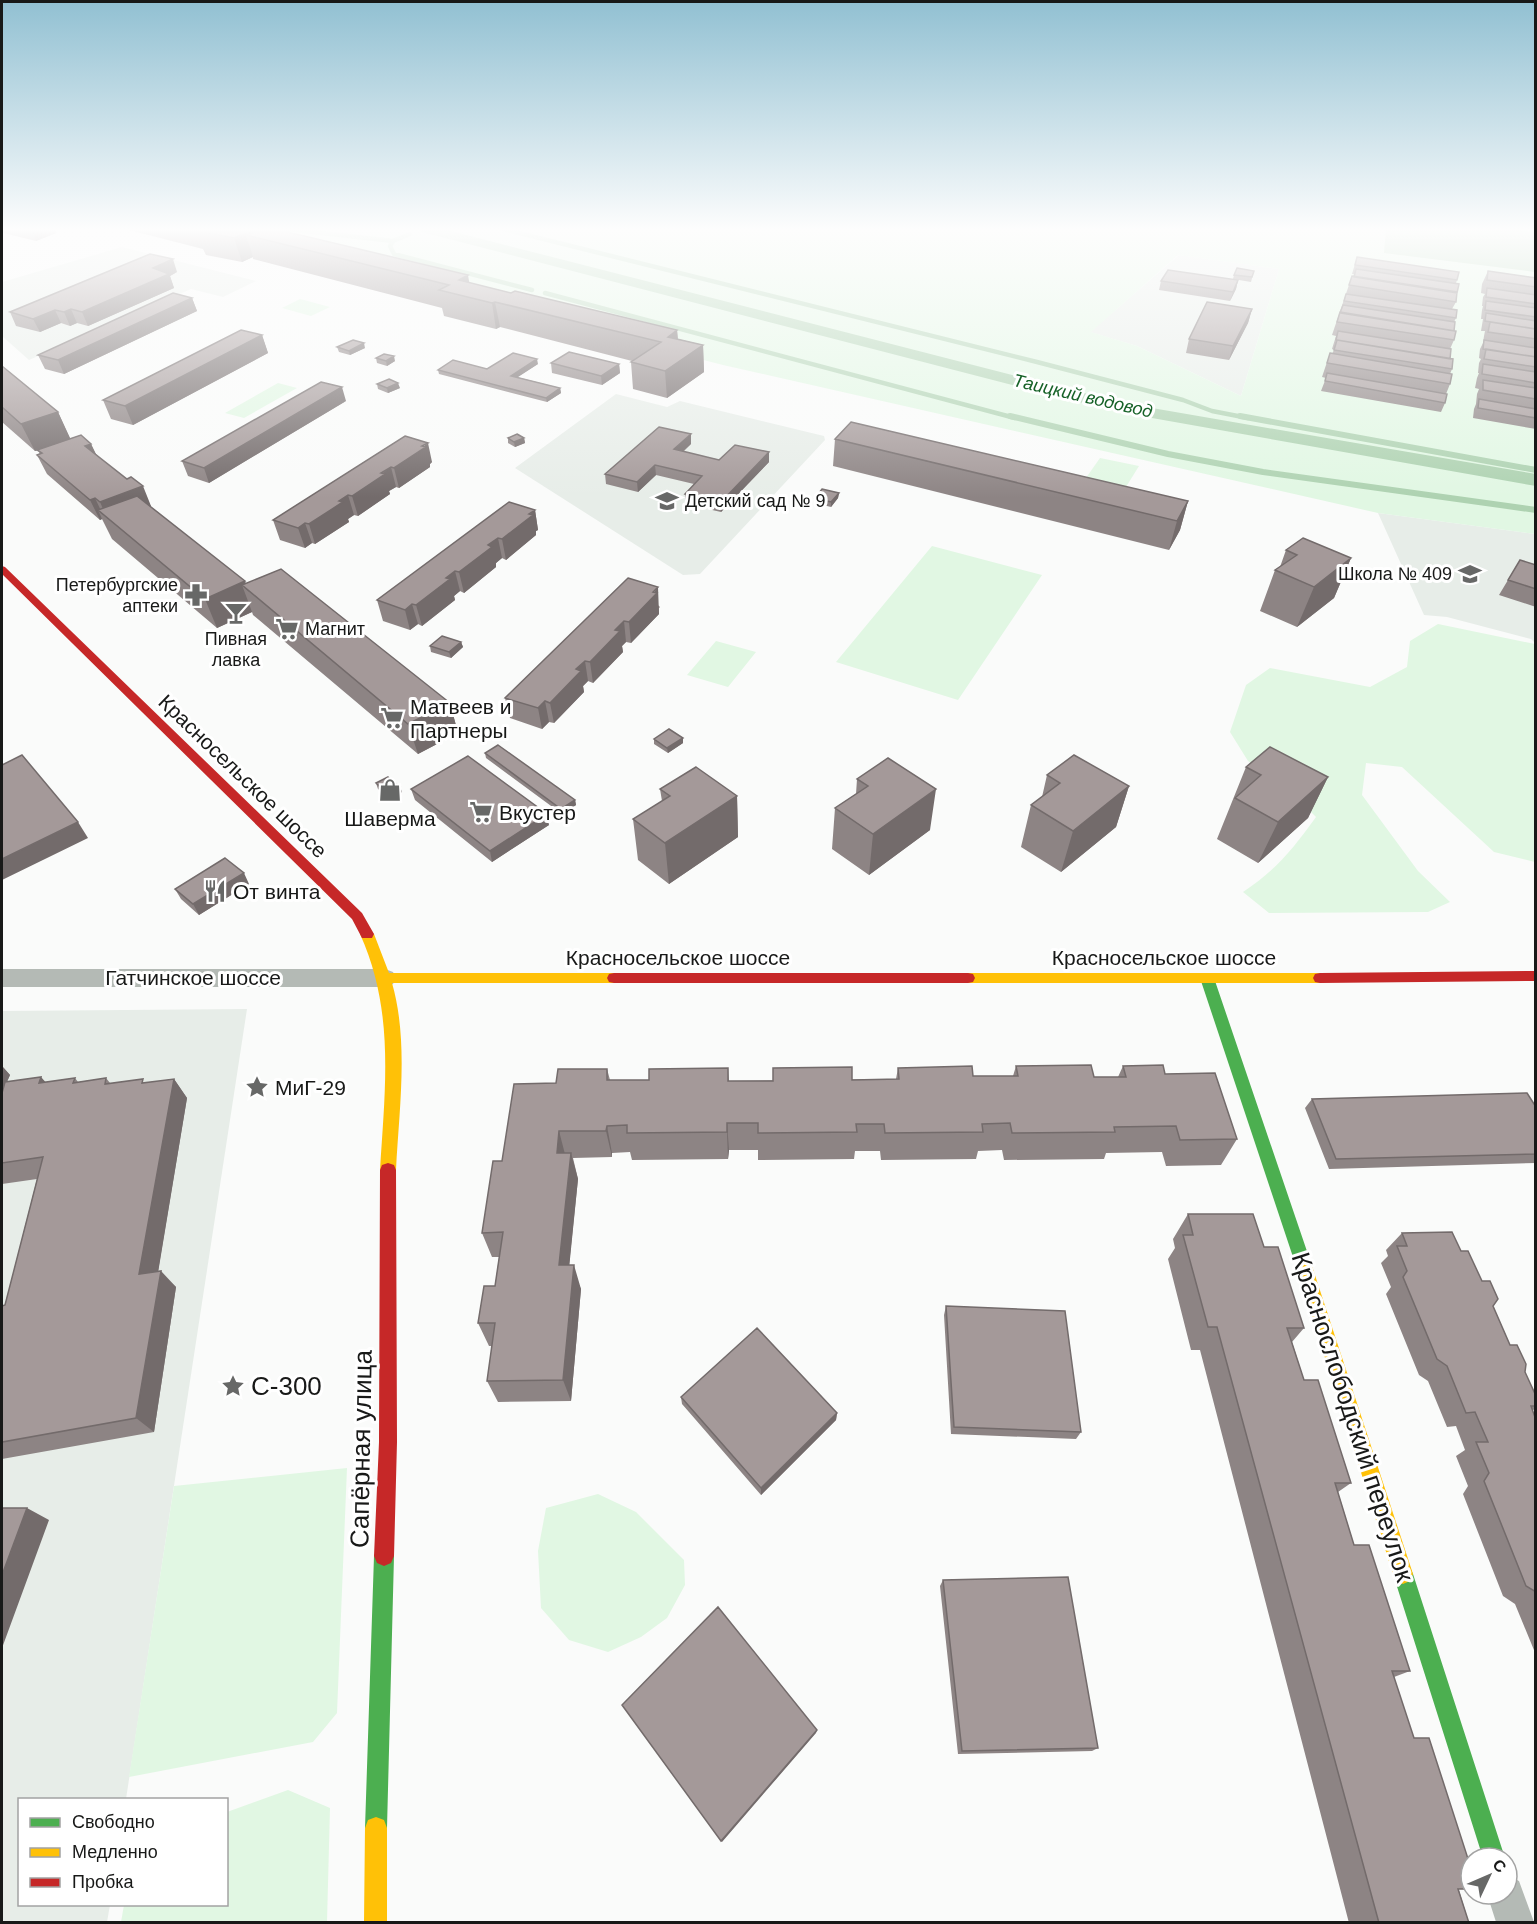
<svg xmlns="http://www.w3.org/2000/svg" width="1537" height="1924" font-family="Arial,sans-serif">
	<rect width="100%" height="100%" fill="#fafbfa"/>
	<path fill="#e7ede8" d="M122 247 256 281 223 297 191 289 29 360 2 336V282Z
		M1179 255 1279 269 1241 396 1137 346 1090 332Z
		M616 394 667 407 680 401 824 436 825 440 700 574 683 575 515 468Z
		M1378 513 1535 534V643L1531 639 1447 617 1424 615Z
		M247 1009 126 1799 20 1800V1904L110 1905 107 1922H2V1011Z"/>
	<path fill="#e1f7e3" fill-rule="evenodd" d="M193 229H1535V534L1378 513 723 365ZM1178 255 1279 269 1241 396 1137 346 1091 332Z
		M300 299 330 307 311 316 282 308Z
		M278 383 297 388 244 418 225 413Z
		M1100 458 1139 466 1121 495 1081 485Z
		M932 546 1042 575 958 700 836 662Z
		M1438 624 1535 644V862L1494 852 1402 767 1366 763 1362 795 1418 871 1450 902 1428 912 1269 913 1243 892C1277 869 1292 850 1316 817L1300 801 1248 761 1230 732 1246 685 1270 668 1370 687 1407 667 1410 641Z
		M716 641 756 652 728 687 687 675Z
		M347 1468 337 1713 313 1742 129 1777 174 1486Z
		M598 1494 636 1512 684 1560 685 1585 667 1618 641 1637 608 1652 569 1640 541 1608 538 1551 546 1508Z
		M288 1790 330 1808 327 1922H121L124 1905 226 1904 227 1812Z"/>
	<path fill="#aed2b1" d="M1386 229H1507L1535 232V272L1384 253Z"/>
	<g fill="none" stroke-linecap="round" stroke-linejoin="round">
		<path stroke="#aed2b1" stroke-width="4.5" d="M286 229 393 241
			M503 229 1037 362 1183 400 1212 411 1248 418
			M410 234 393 241 390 246 394 254 532 290
			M545 293 1015 418"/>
		<path stroke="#aed2b1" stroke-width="6" d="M1010 416 1168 454 1263 472 1536 510
			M1240 416 1536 470"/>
		<path fill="#aed2b1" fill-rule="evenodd" d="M420 229H443L1075 391 1152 408 1536 474V486L1152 418 1074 401 422 232Z"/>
		<path fill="#b4bab5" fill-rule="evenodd" d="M2 969H385L393 972 396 978 393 984 385 987H2Z
			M1507 1875 1519 1881 1534 1922H1496L1487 1894H1507Z"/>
		<path fill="#4caf50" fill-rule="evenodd" d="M1207 973 1212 974 1214 978 1312 1266 1310 1271 1304 1274 1298 1271 1296 1266 1200 978 1202 974Z
			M384 1546 391 1549 394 1556 387 1828 384 1836 376 1839 368 1836 365 1828 374 1556 377 1549Z
			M1403 1564 1410 1567 1413 1574 1505 1858H1483L1393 1574 1396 1567Z"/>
		<path fill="#ffc107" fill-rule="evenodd" d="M367 929 374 934 389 973H614L619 974 621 978 619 982 614 983H392C409 1042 399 1110 396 1170L394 1175 388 1177 382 1175 380 1170C385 1088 395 1011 360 934Z
			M968 973H1320L1325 974 1327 978 1325 982 1320 983H968L963 982 961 978 963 974Z
			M1304 1258 1310 1261 1312 1266 1413 1574 1410 1581 1403 1584 1396 1581 1393 1574 1296 1266 1298 1261Z
			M376 1817 384 1820 387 1828V1922H364L365 1828 368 1820Z"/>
		<path fill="#c62828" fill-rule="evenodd" d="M2 566 5 567 362 913 374 934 372 938H362L352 919 2 574Z
			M1536 971V981L1320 983 1315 982 1313 978 1315 974 1320 973Z
			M614 973H968L973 974 975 978 973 982 968 983H614L609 982 607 978 609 974Z
			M388 1163 394 1165 396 1170 397 1442 394 1556 391 1563 384 1566 377 1563 374 1556 379 1442 380 1170 382 1165Z"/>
	</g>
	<path fill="#8d8484" d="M2 229H54L56 233 36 241 3 233 2 234Z
		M125 229H251L254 230 255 232 511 293 677 330 678 339 703 345 704 372 667 398 633 389 631 362 632 361 500 327 496 329 444 316 442 308 253 259V257L242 262 206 255 203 249Z
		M1357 257 1457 280 1456 283V302L1452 309 1456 318 1454 322V340L1450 349V359L1452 369 1450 374V384L1446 394 1445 403 1441 412 1321 391 1326 378 1322 377 1330 353 1332 354 1334 350 1332 349 1336 336 1332 335 1352 276 1353 277 1354 274H1352Z
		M1254 271 1251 282 1233 279 1234 275Z
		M1488 271 1536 278V429L1473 418 1474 409 1476 404 1477 394 1479 389 1475 388 1477 378 1479 373H1478L1479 363 1481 359 1479 358 1480 349 1483 343 1484 336 1485 331H1481L1483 319H1481L1482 310 1483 306H1482L1483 297 1485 294 1481 293 1482 284Z
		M177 272 170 276 174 288 88 326 77 323 70 326 61 323 40 332 16 326 10 312Z
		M1238 280 1236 289 1230 301 1159 290 1161 281Z
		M192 298 197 311 64 374 45 369 38 355Z
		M1252 309 1248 323 1229 360 1186 353 1189 339Z
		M262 335 268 353 133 425 111 419 103 400Z
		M337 347 365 348 350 355 339 352Z
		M376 358 395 361 387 366 377 363Z
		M551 363 619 364 620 373 602 385 552 373Z
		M538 364 517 377 560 388 561 393 547 402 439 374 438 370 487 369Z
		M2 366 58 412 70 439 91 444 96 454 151 506H150L246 584 450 703 458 733 418 754 253 615 252 612 217 628 112 539 102 519 100 520 47 474 37 455 40 454 38 450 35 451 2 422Z
		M377 384 400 388 388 393 378 389Z
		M346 401 209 483 188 476 182 461Z
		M405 436 432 462 430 464V467L399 488 396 487 389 491 390 494 358 516 354 515 348 519 349 522 315 544 312 543 305 548 280 540 273 520Z
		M508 438H524L525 443 515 447 508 443Z
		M835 439 1188 501 1180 530 1169 550 833 466Z
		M691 444 683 452 719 460 769 462 721 512 686 504 685 494 694 484 656 475 638 492 606 484 605 474Z
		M839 493 838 498 831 507 815 503V498Z
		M535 510 538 530 536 531V535L506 560 502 558 496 563V567L464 593 460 591 454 596 455 600 422 626 418 624 410 630 383 621 377 600Z
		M1286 550 1351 558 1334 598 1297 627 1260 611 1275 570 1280 567Z
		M1536 565V607L1499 595 1508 580Z
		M628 578 660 607 659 608V614L631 643 626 642 622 646 623 652 593 683 588 681 583 686 584 692 554 723 549 722 542 729 510 718 505 698Z
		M461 642 463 647 451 658 431 652 430 646Z
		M654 739 683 743 668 753 654 744Z
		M485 753 575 800 576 805 562 814 486 758Z
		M1246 767 1328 777 1308 818 1258 863 1217 839Z
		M1047 775 1129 786 1116 827 1061 872 1021 847 1031 805 1042 797Z
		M857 779 930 830 869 875 832 849 835 808 856 794Z
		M376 783 400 787 402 792 390 799 378 789Z
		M411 789 549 825 492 862 415 800Z
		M660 789 737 796 738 837 669 884 638 860 633 819 662 801Z
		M249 884 199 915 181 899 175 889Z
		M2 1066 10 1075 7 1082H46L75 1078 78 1082 106 1078 110 1083H146L174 1079 187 1098 158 1271 176 1287 154 1432 2 1459V1306L5 1305 37 1179 2 1184Z
		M1016 1066 1094 1077H1118L1123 1066 1165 1074 1237 1139 1221 1165 1166 1166 1162 1152 1106 1153 1104 1159 1004 1160 1002 1150 978 1151 976 1159 881 1160 880 1151H855L854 1159 758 1160V1150H729L728 1159 632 1160 630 1152 612 1153V1157L573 1158 578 1179 569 1265 581 1289 571 1401 498 1402 487 1381 492 1346H489L478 1323 495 1286 499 1257H492L482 1233 502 1161 556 1083 607 1069 610 1080H649L728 1068 729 1081 896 1079 898 1068 973 1076H1013Z
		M1312 1099 1536 1107V1163L1329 1169 1305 1108Z
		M1188 1214 1264 1247 1304 1328 1292 1342 1304 1380 1351 1483 1338 1492 1354 1545 1410 1671 1394 1677 1469 1923H1349L1200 1350H1191L1168 1259 1175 1248 1173 1239Z
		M1402 1233 1461 1251 1493 1306 1510 1345 1536 1396V1408L1532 1411 1536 1420V1655L1515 1604 1503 1596 1463 1494 1468 1486 1456 1456 1465 1450 1456 1426 1447 1427 1428 1381 1419 1375 1386 1294 1391 1287 1381 1263 1388 1256 1386 1250Z
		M946 1306 1081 1432 1076 1439 951 1434 944 1315Z
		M681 1397 837 1413 836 1420 761 1495 682 1404Z
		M943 1580 1098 1748 1092 1751 958 1754 940 1586Z"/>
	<path fill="#736b6b" d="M31 229H54L56 233 36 241Z
		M254 230 257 238 246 235 253 257 242 262 234 238Z
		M173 259 177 272 170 276 174 288 88 326 82 312 153 268Z
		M468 275 472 299 459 280Z
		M1238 280 1236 289 1230 301 1233 292Z
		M192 298 197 311 64 374 58 360Z
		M495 302 500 327 496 329 492 303Z
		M71 309 77 323 70 326 64 312Z
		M1252 309 1248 323 1229 360 1233 346Z
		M55 310 61 323 40 332 33 319Z
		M677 330 679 356 668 337Z
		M262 335 268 353 133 425 125 406Z
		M364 343 365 348 350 355 349 351Z
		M703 345 704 372 667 398 665 371Z
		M394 356 395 361 387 366 386 361Z
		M537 359 538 364 512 381 511 376Z
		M619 364 620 373 602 385 601 376Z
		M398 383 400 388 388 393 387 388Z
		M342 387 346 401 209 483 204 468Z
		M560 388 561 393 547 402 546 398Z
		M58 412 71 440 35 451 21 424Z
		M691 434V444L674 459V449Z
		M524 438 525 443 515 447 514 442Z
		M428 443 432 462 430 464V467L399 488 394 468Z
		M91 444 100 463 85 446Z
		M769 452V462L721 512V502Z
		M655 465 656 475 638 492 637 482Z
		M391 467 396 487 389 491 390 494 358 516 352 496Z
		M143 486 151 506 111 521 107 518 100 502Z
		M839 493 838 498 831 507V502Z
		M348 495 354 515 348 519 349 522 315 544 309 524 339 501Z
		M95 498 103 515 98 510 102 519 100 520 90 500Z
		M1188 501 1180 530 1169 550 1177 521Z
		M535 510 538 530 536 531V535L506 560 502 539Z
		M305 523 312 543 305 548 298 528Z
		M498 538 502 558 496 563V567L464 593 459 572 488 545Z
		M1351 558 1334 598 1297 627 1314 587Z
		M455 571 460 591 454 596 455 600 422 626 416 605 446 578Z
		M245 581 249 592 242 585 252 612 217 628 205 599Z
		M658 587 659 614 631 643 629 622Z
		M412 604 418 624 410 630 405 610Z
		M624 621 626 642 622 646 623 652 593 683 590 662 615 630Z
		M461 642 463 647 451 658 449 652Z
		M585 661 588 681 583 686 584 692 554 723 550 703 576 669Z
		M545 701 549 722 542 729 538 708Z
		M450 703 458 733 418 754 408 724Z
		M683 738V743L668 753 667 748Z
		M1328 777 1308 818 1258 863 1278 822Z
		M1129 786 1116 827 1061 872 1073 831Z
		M400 787 402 792 390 799 388 794Z
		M936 789 930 830 869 875 873 834Z
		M737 796 738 837 669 884 665 843Z
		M575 800 576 805 562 814 561 809Z
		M547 814 549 825 492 862 490 851Z
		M78 822 88 838 2 880V859Z
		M244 873 249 884 199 915 193 904Z
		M2 1066 10 1075 2 1092Z
		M41 1077 58 1096 39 1083Z
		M174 1079 187 1098 155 1291 139 1274Z
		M727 1123 729 1150 728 1159 727 1132Z
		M607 1126 612 1153V1157L606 1131Z
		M559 1131 566 1158 557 1153Z
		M571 1153 578 1179 567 1289 559 1265Z
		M574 1265 581 1289 571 1401 563 1380Z
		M161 1271 176 1287 154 1432 136 1418Z
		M837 1413 836 1420 761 1495V1488Z
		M27 1508 49 1520 2 1648V1575Z
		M817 1730 816 1733 722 1842 721 1841Z"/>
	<path fill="#a49999" stroke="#736b6b" stroke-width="1.5" d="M198 229H251L254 230 234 238 197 231 200 229Z
		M261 229H275L468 275 459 280 511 293 515 291 677 330 668 337 703 345 665 371 631 362 661 342 495 302 492 303 439 290 449 285 246 235Z
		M150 254 173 259 153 268 169 274 82 312 71 309 64 312 55 310 33 319 10 312Z
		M1357 257 1459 272 1457 280 1355 265Z
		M1237 268 1254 271 1252 277 1234 275Z
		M1356 269 1459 284 1457 293 1354 277Z
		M1168 270 1238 280 1233 292 1161 281Z
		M1488 271 1536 278V287L1487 280Z
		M1352 276 1457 292 1456 302 1349 285Z
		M1487 288 1536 295V304L1486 297Z
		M173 293 192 298 58 360 38 355Z
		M1346 294 1457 310 1456 318 1344 301Z
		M1486 301 1536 308V317L1485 310Z
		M1207 302 1252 309 1233 346 1189 339Z
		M1343 305 1455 322 1454 331 1340 313Z
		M1340 312 1456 331 1454 340 1337 322Z
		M1486 313 1536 321V329L1485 321Z
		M1490 322 1536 329V339L1488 332Z
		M241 330 262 335 125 406 103 400Z
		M1338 331 1451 349 1450 359 1336 340Z
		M353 340 364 343 349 351 337 347Z
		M1337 340 1453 359 1452 369 1334 350Z
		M1484 340 1536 348V357L1483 349Z
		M1486 349 1536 357V367L1484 359Z
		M569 352 619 364 601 376 551 363Z
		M513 353 537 359 511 376 560 388 546 398 438 370 453 360 487 369Z
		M1330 353 1452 374 1450 384 1327 363Z
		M384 354 394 356 386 361 376 358Z
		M1483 364 1536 372V383L1482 374Z
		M2 366 58 412 21 424 2 407Z
		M1327 373 1447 394 1445 403 1325 381Z
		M389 379 398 383 387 388 377 384Z
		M1483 380 1536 388V399L1483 390Z
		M321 382 342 387 204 468 182 461Z
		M1479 399 1536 409V418L1478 408Z
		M851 422 1188 501 1177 521 835 439Z
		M659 427 691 434 674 449 719 460 735 445 769 452 721 502 685 494 702 476 655 465 637 482 605 474Z
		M517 434 524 438 514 442 508 438Z
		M81 435 91 444 85 446 127 479 131 477 143 486 100 502 95 498 90 500 37 455 42 453 37 450Z
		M405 436 428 443 422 446 426 447 394 468 391 467 381 473 385 474 352 496 348 495 339 501 343 502 309 524 305 523 298 528 273 520Z
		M822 489 839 493 831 502 815 498Z
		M137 496 245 581 205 599 98 510Z
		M509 502 535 510 529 514 533 515 502 539 498 538 488 545 492 547 459 572 455 571 446 578 450 579 416 605 412 604 405 610 377 600Z
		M1303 538 1351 558 1314 587 1275 570 1297 555 1286 550Z
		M1520 560 1536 565V589L1508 580Z
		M281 569 450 703 408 724 242 585Z
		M628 578 658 587 653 592 657 593 629 622 624 621 615 630 620 631 590 662 585 661 576 669 581 671 550 703 545 701 538 708 505 698Z
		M442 636 461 642 449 652 430 646Z
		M669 729 683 738 667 748 654 739Z
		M498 745 575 800 561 809 485 753Z
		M1270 747 1328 777 1278 822 1235 798 1261 775 1246 767Z
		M22 755 78 822 2 859V765Z
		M1074 755 1129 786 1073 831 1031 805 1060 783 1047 775Z
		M468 756 547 814 490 851 411 789Z
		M888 758 936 789 873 834 835 808 868 786 857 779Z
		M696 767 737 796 665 843 633 819 670 796 660 789Z
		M388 777 400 787 388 794 376 783Z
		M225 858 244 873 193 904 175 889Z
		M1091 1065 1094 1077H1126L1123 1066 1163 1065 1165 1074 1215 1073 1237 1139 1180 1140 1176 1126 1114 1127 1115 1132 1012 1133 1010 1123 982 1124 983 1132 885 1133 884 1124H856L857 1132 758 1133V1123H727V1132L627 1133V1125L607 1126 606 1131H559L557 1153H571L559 1265H574L563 1380 487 1381 495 1323H478L484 1286H495L503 1232 482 1233 493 1161H502L514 1084 556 1083 558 1069H607V1080H649V1069L728 1068V1081H773V1068L852 1067V1080L899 1079 898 1068 972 1066 973 1076H1018L1016 1066Z
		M41 1077 39 1083 75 1078 73 1083 106 1078 105 1084 143 1079 142 1083 174 1079 139 1274 161 1271 136 1418 2 1442V1306L5 1305 43 1157 2 1163V1093L5 1082Z
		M1527 1093 1536 1107V1154L1336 1159 1312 1099Z
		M1188 1214H1253L1264 1247H1278L1304 1328H1287L1304 1380H1318L1351 1483H1335L1354 1545H1369L1410 1671H1392L1414 1738H1429L1471 1868V1889H1458L1469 1923H1379L1217 1327H1208L1183 1235H1193Z
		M1452 1232 1461 1251H1468L1482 1281H1490L1498 1299 1493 1306 1510 1345H1517L1526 1364 1525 1372 1536 1396V1406H1531L1536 1420V1592L1526 1586 1484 1481 1489 1473 1476 1442H1488L1475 1412 1466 1413 1447 1366 1437 1359 1403 1277 1407 1271 1397 1246H1407L1402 1233Z
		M946 1306 1065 1311 1081 1432 954 1427Z
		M757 1328 837 1413 761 1488 681 1397Z
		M2 1508H27L2 1575Z
		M1068 1577 1098 1748 962 1751 943 1580Z
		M718 1607 817 1730 721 1841 622 1705Z"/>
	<linearGradient id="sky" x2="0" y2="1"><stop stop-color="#91c0d2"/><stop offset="0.46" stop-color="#fdfdfd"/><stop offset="1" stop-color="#fdfdfd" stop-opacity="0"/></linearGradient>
	<rect width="1537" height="498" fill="url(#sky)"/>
	<defs>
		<g id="school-bare" transform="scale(1.8)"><path d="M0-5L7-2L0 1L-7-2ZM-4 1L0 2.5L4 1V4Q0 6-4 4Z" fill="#676867" stroke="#fff" stroke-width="2.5" paint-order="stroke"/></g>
		<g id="pharmacy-bare" transform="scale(1.8)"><path d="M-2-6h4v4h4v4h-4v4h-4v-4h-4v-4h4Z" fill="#676867" stroke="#fff" stroke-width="2.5" paint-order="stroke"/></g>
		<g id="bar-bare" transform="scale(1.8)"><path d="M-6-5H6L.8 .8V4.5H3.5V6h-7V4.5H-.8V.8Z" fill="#676867" stroke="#fff" stroke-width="2.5" paint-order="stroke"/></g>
		<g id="supermarket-bare" transform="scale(1.8)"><path d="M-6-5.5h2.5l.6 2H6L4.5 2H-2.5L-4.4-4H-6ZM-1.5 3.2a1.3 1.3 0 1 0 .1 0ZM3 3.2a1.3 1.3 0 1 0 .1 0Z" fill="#676867" stroke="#fff" stroke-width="2.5" paint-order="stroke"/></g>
		<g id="shop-bare" transform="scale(1.8)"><path d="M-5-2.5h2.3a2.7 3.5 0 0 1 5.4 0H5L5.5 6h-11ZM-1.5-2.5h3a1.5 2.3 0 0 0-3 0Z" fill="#676867" stroke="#fff" stroke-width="2.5" paint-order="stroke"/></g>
		<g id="restaurant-bare" transform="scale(1.8)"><path d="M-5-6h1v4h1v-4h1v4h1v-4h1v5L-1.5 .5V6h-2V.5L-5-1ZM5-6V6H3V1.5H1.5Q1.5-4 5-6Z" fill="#676867" stroke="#fff" stroke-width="2.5" paint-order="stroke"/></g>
		<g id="sight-bare" transform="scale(1.8)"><path d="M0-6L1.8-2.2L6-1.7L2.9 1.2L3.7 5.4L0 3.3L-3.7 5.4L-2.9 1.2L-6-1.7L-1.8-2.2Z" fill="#676867" stroke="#fff" stroke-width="2.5" paint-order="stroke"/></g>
	</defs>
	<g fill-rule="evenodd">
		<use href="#school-bare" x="667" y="501"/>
		<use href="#school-bare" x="1470" y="574"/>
		<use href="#pharmacy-bare" x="196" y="595"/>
		<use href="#bar-bare" x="236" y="613"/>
		<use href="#supermarket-bare" x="287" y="629"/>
		<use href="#supermarket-bare" x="392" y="718"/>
		<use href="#shop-bare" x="390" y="790"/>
		<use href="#supermarket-bare" x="481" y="812"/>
		<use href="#restaurant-bare" x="215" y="891"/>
		<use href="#sight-bare" x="257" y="1087"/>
		<use href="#sight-bare" x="233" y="1386"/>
	</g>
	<g text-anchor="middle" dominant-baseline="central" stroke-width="6" stroke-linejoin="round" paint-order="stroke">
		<g font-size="18" font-style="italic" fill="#176228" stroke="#fff">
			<text transform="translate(1083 396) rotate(13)">Таицкий водовод</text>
		</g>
		<g font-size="18" fill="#181918" stroke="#fff" text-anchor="start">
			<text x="685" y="501">Детский сад № 9</text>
			<text x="1452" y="574" text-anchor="end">Школа № 409</text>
			<text x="178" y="585" text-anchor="end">Петербургские<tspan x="178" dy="21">аптеки</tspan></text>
			<text x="305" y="629">Магнит</text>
			<text x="236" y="639" text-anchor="middle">Пивная<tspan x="236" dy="21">лавка</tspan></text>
		</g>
		<g font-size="21" fill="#181918" stroke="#fff" text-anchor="start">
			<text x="410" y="706">Матвеев и<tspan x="410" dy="24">Партнеры</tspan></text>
			<text x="499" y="812">Вкустер</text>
			<text x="390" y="818" text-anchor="middle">Шаверма</text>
			<text x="233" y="891">От винта</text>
			<text x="275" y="1087">МиГ-29</text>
		</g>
		<g font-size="21" fill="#181918" stroke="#fff">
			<text transform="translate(243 776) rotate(44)">Красносельское шоссе</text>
			<text x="678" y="957">Красносельское шоссе</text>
			<text x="1164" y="957">Красносельское шоссе</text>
			<text x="193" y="977">Гатчинское шоссе</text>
		</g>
		<g font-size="26" fill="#181918" stroke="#fff" text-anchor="start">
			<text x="251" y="1386">С-300</text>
		</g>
		<g font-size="26" fill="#181918" stroke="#fff">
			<text transform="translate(1353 1417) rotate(72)">Краснослободский переулок</text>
			<text transform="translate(361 1449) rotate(-89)">Сапёрная улица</text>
		</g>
	</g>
	<rect width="1537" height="1924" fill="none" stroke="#181918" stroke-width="6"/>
	<rect x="18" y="1798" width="210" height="108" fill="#ffffff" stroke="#a3a3a3" stroke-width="1.5"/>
	<rect x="30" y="1818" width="30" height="9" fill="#4caf50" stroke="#a3a3a3" stroke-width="1.5"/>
	<text x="72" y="1828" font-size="18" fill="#181918">Свободно</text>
	<rect x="30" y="1848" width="30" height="9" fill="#ffc107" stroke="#a3a3a3" stroke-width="1.5"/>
	<text x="72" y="1858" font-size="18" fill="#181918">Медленно</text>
	<rect x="30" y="1878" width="30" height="9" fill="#c62828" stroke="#a3a3a3" stroke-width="1.5"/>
	<text x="72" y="1888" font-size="18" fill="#181918">Пробка</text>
	<g transform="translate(1489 1876) rotate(46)"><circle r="28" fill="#ffffff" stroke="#a3a3a3" stroke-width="1.5"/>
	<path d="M0-4.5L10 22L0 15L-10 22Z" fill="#676867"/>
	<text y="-9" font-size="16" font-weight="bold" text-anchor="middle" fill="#181918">С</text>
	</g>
</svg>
